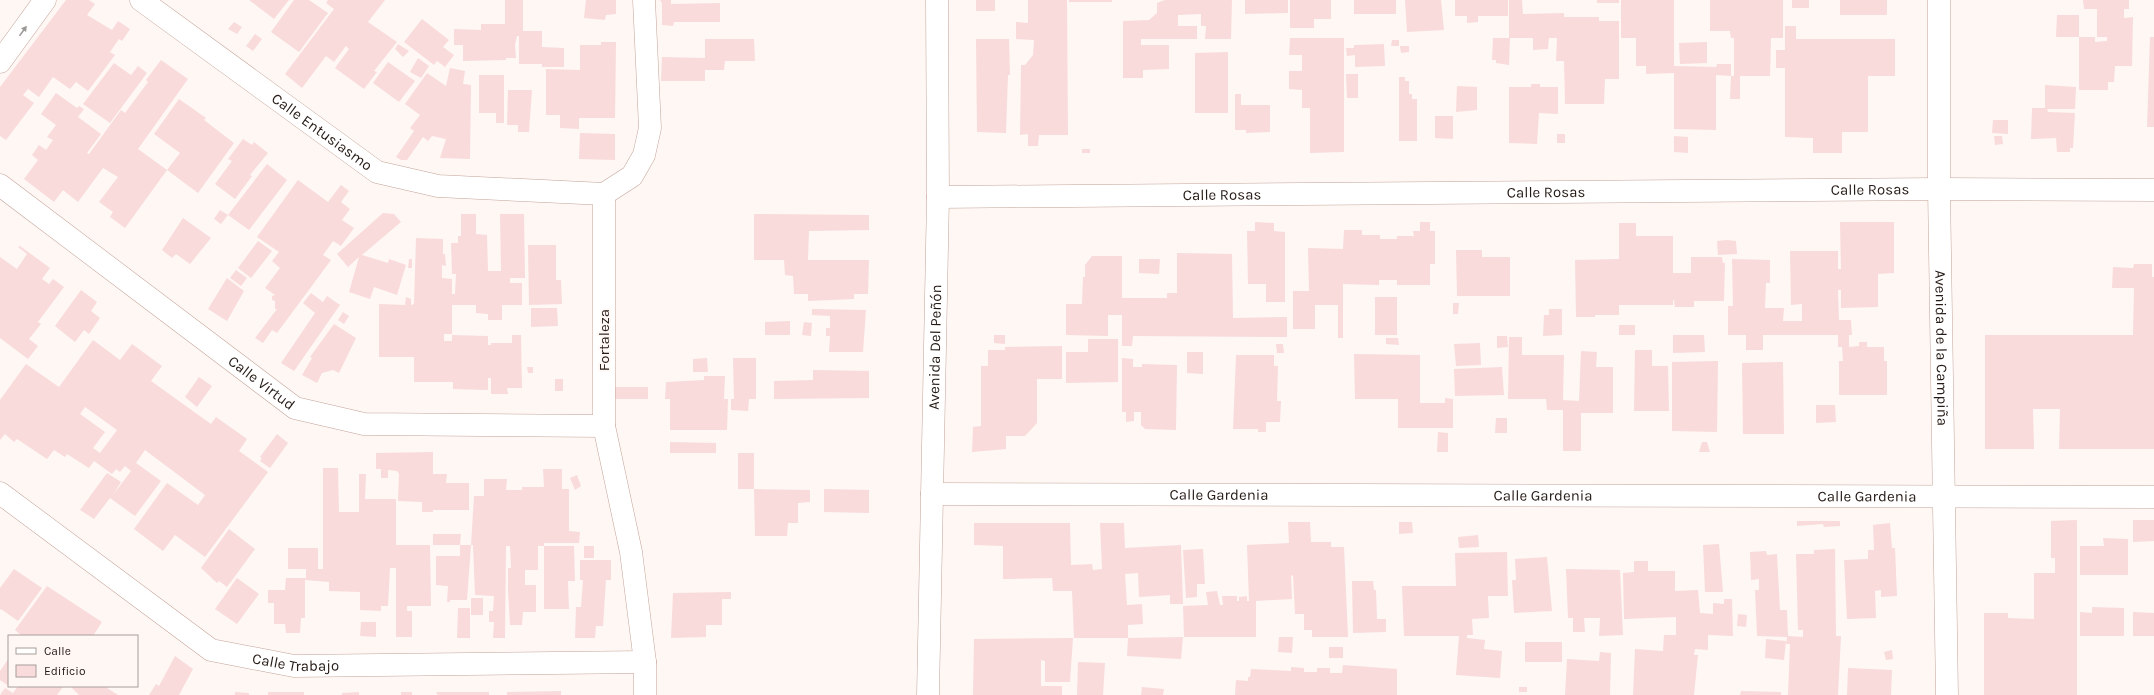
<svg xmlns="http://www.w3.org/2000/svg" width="2154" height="695" font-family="Karla,sans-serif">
	<rect width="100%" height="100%" fill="#fef7f4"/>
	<path fill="#f9dbdb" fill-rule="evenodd" d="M66 0H89L95 4 87 15 112 30 118 21 130 29 122 41 119 39 110 52 115 55 88 91 76 82 70 89 53 77 39 97 28 89 23 95 34 103 6 140 0 136V87Z
		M249 0H289L274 19Z
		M294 0H309L328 13 299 52 271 32Z
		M328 0H385L368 22 397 42 374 71 377 72 364 89 335 68 349 49 346 46 334 62 326 56 302 88 285 74 334 9 326 3Z
		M505 0H523V31H542V47L564 48V67H542V64H519V36H517L515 45 516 58H506V60L463 61V45H454V29L481 30V24H505Z
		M586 0H616V14L606 15 605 20 584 18Z
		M660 0H671V4L720 3V22H674L673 26 662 25V3Z
		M976 0H995V11H976Z
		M1028 0H1067L1068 135H1039L1038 146H1028V134L1020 135 1021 65H1025L1033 55 1034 40 1016 39V22L1028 23Z
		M1069 0H1112V2H1069Z
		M1165 0H1232L1231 39H1205L1206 26H1201V14L1178 15V26H1197V39H1141V45H1169V69L1143 70V78H1123V21L1149 20 1157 13V3Z
		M1245 0H1288V13L1245 14Z
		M1290 0H1331V19H1314V28H1290Z
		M1354 0H1396V14H1354Z
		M1405 0H1441L1444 30 1407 32Z
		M1455 0H1508V16H1478V22L1467 23V16H1455Z
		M1509 0H1522L1523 14 1564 13V17H1599V21H1619V79H1605L1604 104H1565L1564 61H1556L1557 38H1549L1548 49 1533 50V38H1510L1509 65 1496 63V60H1492L1493 38H1509Z
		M1597 0H1619V3H1597Z
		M1621 0H1674V66L1716 67 1717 64H1731V76L1716 75V130L1674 129V73L1646 74V66H1636V38H1621Z
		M1710 0H1783V38H1771L1770 76H1740V99H1730L1731 76H1734V38H1731L1730 31H1710Z
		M1792 0H1809V8H1792Z
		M1840 0H1887V15H1840Z
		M2083 0H2129V9H2124V18L2133 17 2132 66H2115L2114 82H2108V90H2079V37H2056L2057 15H2079V37H2095V42L2107 41V37H2097V9H2084Z
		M422 19 449 40 443 47 454 55 445 67 437 61 434 65 404 42Z
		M234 22 242 27 237 34 228 29Z
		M1785 26H1796V39H1895V76H1868V132H1842V153H1813V138L1785 137V68H1776V50H1785Z
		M255 34 262 39 253 51 246 46Z
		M2150 37H2154V127H2147Z
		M1290 38H1344V152L1310 153V108H1302V90L1289 89V71H1302V55H1289Z
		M705 39H754L755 61H725L724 70H705V81H661L662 57 705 58Z
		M976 39H1009L1010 75H1008L1006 133 977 132Z
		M1392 40H1399V46H1391Z
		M601 42H616L615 118H579V129L560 128V115H546V69L580 70V45H601Z
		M1707 42V63L1680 64 1679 43Z
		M398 44 409 51 403 57 395 49Z
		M1384 44 1385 66 1355 67V55L1347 56 1346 48H1354V45Z
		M1400 46H1409V52L1401 53Z
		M1228 52V113H1195V53Z
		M418 58 429 66 421 78 410 72Z
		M161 60 188 79 138 149 167 170 125 228 110 217 113 212 99 202 118 177 103 168 78 202 63 190 54 202 24 179 38 160 32 155 39 145 46 150 53 140 47 137 56 125 41 114 56 93 77 108 79 106 84 109 78 117 101 134 87 153 89 154 121 110 125 113 148 82 146 80Z
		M388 62 415 81 399 102 373 83Z
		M114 63 131 75 138 66 147 73 110 123 83 104Z
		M450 68 465 71 463 84 471 85 470 159 440 158 446 139 432 136 428 141 423 137 407 160H401L396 157 414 131 410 128 420 115 405 104 427 73 446 86Z
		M1346 74H1358V98H1347Z
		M479 75H504V123H496V113H479Z
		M1399 77H1405V81H1409V94H1412V99H1417V141H1399Z
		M1531 84H1540V87H1558V114L1539 113 1537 144 1509 143V87H1531Z
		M2045 85 2076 87 2075 109H2047L2048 112 2075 113 2073 148H2070V152H2057L2056 138 2031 139 2032 108H2045Z
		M1457 86 1477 87V110L1456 112Z
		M508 90H532L529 132H518V125H507Z
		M1235 94H1241V105H1270V132L1246 133V130H1235Z
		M179 99 206 118 204 120 234 143 198 193 167 170 180 153 154 134Z
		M1435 116H1453V139L1435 138Z
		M1993 120H2008V134L1992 133Z
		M580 133 615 134V160L579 159Z
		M1557 134H1565V143H1557Z
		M1674 136 1688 137V153L1674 152Z
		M1994 136H2002L2003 144 1995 145Z
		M243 139 252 145 254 142 268 153 250 175 252 176 235 199 215 184 232 161 228 159Z
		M1082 149H1090V153H1082Z
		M267 164 287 180 249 230 228 215Z
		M298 180 328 202 341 185 349 191 341 202 350 209 342 220 354 228 341 246 333 241 323 255 331 260 277 333 272 330 263 343 255 338 277 309H275V301L272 300V296L275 295 265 288 280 268 272 261 279 252 257 237Z
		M220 210 228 215 221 224 214 219Z
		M383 213 394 214 401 222 362 255 388 263 389 259 406 265 397 295 374 287 370 299 349 292 359 257 348 267 337 254Z
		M461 214H476V234L487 235 488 271H501L500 214H524L525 278H510V283H522V305H502V320H488V314L476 313V305H452V334H444V341H452V335L488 336V345H491V343H512V335H521L522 388H507L508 394H491V378H488V390L453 389V382H414V357H379V304L405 305 406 297 411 299V305L414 304 416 238 443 239V254H445L446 266 442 265V278L452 279V294H455L456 274H452L451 243H458V236H461Z
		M754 214 869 215V230L809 231 808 260H869L868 294H854V299L808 301V294H794L793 276 785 275 784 260H754Z
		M183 218 211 238 190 264 176 254 172 258 162 250Z
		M1255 222 1274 223V231L1285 232V302H1266V284H1248L1247 231H1255Z
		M1420 222H1430V231H1435V264H1430V285H1397V280H1379V285L1343 284V338H1338V305H1315V329H1293V291H1309L1308 248 1343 249 1344 230H1362V235H1380V239H1397V236H1414L1413 231H1420Z
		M1840 222H1894V273L1878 274V307L1841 308V290H1838L1839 320H1851L1852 335H1849V347L1859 346V342H1867V347H1884V361H1887V395H1839V361H1843L1842 347H1838V335H1763V350H1746V335H1728V306H1733L1732 259 1770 260V283H1766L1765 308H1784L1783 321H1802V304L1791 305 1790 251H1838V269H1841Z
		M1619 223H1636V236H1673V273H1691V257H1722L1723 263H1725L1724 301H1694V307H1675L1674 300H1673V305H1619V315H1595V317H1576L1575 260 1619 259Z
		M1727 240 1736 241 1737 254 1718 255 1717 241Z
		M258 241 272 251 251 278 238 268Z
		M528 245H556V280H561L562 304 529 305Z
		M20 246 50 268 42 279 49 284 53 279 64 287 38 322 41 324 29 339 38 346 28 359 0 338V257L17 269 27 254 18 247Z
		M1456 250H1482V257H1510V296H1457Z
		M1177 253 1232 254 1233 318 1287 317V337L1133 336 1132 346H1122V315H1108V336L1066 335V304H1082L1083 277H1085V265L1092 256H1122V298H1167V293H1177Z
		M409 259H412V268H408Z
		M1139 259H1160L1159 274 1139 273Z
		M2134 264H2152V277H2154V449H2059L2060 409H2033L2034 449H1985V335H2133L2134 288H2112L2113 267 2133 268Z
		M236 270 247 278 241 286 230 278Z
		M227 278 244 291 227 321 208 309Z
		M81 290 97 302 91 311 100 318 89 334 84 330 75 342 55 326Z
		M311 293 323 302 327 296 340 305 294 371 281 363 315 313 303 303Z
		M1375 297H1397V335H1375Z
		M1453 303H1459L1458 314H1453Z
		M531 308H557L558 326 531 327Z
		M812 309 866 310 863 352H829L830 336H826V328H830V316L812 315Z
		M1549 309H1562V335L1543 336 1544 315H1549Z
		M343 312 349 316 344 324 338 320Z
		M790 321V335H765V322Z
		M804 322 812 323 811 336 802 335Z
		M334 324 356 338 339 373 333 370 322 373 317 383 302 375 312 358 310 357Z
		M1619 325H1635V335H1619Z
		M994 335H1005V344L994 343Z
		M1673 335H1704L1705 352 1673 353Z
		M1497 336H1507L1508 347 1497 348Z
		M1509 337H1522V355H1564L1563 400 1579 401 1581 351 1597 352 1596 367H1613V413H1581V451H1563V410H1547L1546 399H1508Z
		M1386 338H1398L1399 345 1386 344Z
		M1088 339H1118V382L1066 383V352H1088Z
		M93 340 120 360 132 344 162 366 151 381 211 424 216 417 247 439 239 451 268 472 205 557 175 535 163 551 134 529 167 483 198 505 205 495 145 450 136 463 161 481 135 516 110 498 94 519 80 510 107 473 121 482 113 495 131 471 125 466 120 472 116 469 112 474 94 461 89 468 67 454 65 457 54 450 47 459 17 439 14 442 5 434 0 440V400L26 364 59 387ZM85 407 117 430 100 453 93 448 105 432 80 414Z
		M1480 343 1481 365 1456 366 1454 344Z
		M1276 344H1283L1284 353H1277Z
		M1062 346V379H1037V423L1025 436H1006V449L972 452 973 427 981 426V366H988V350H1005V347Z
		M1635 350H1652V366H1668L1669 411H1634Z
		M1187 352H1203V374L1187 373Z
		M1354 354 1420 355V403H1445V398L1453 399V428H1398V399H1355Z
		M1236 355H1274V366H1278L1277 401H1281L1280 422H1266V432H1258V429H1233Z
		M707 358 708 372H693V359Z
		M733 358H756V399H749L748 411 731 410V399H734Z
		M1122 358 1133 359V367H1142V364L1177 365 1176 430 1145 429 1141 425V412H1134V421L1126 422V412H1122Z
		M1718 361 1717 432 1672 431V362Z
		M1783 362 1784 434H1743L1742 363Z
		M527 367H533V373H528Z
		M1502 367 1504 395 1455 396 1454 369Z
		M813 370 869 371V398L774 399V381L813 380Z
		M704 376H725L724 399H728L727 430H670V399H665L666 382 704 380Z
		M199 377 212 386 197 407 185 397Z
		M555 379H563V391H555Z
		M615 387H648V399H615Z
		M1816 405H1835L1836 422 1816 423Z
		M1496 418H1507V433H1495Z
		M1438 432 1448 433V452H1437Z
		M277 434 288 443 270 468 260 461 262 458 260 457Z
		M670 442 716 443V453H670Z
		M1702 442H1707L1710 452H1699Z
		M433 452V474H447L446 483H469V510H433V512H422V502L398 501 399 474 397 471 388 470V478H381V469H376V453Z
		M738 453H754V489H738Z
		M323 468H338L339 512H359V474H366L365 499H396V545H430L431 606H407V611H412V637H396V568H390L388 606H381V611L360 610V592L329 591V582L305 580V618H301L300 633H286L285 624H274V603H268V590H285L286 578H306V569H288V548H318V569H323Z
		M543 469H562V489H569V531L580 532 579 543H544V546H538V570H525V585H536V612H523L522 625H510L508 591V568H511L510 546H506L505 638H493L494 622H489V611H493L494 596 475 595 473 545H471L474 496H484V479H507L506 490H522V487H544Z
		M577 475 581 486 575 490 570 478Z
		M754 489 810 490V502L798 503V523H788L787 536H755Z
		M824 489 869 490V513L824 512Z
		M2077 520V695H1984V613H2008V618L2034 619V573H2055V558H2051V521Z
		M2133 520H2154V541L2133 542Z
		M1797 521H1840V526L1824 527 1823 524 1797 526Z
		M1288 522H1310L1311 542H1331V547H1344L1348 637H1312V630H1304V614H1295L1293 575 1291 576 1292 599 1256 601V637H1184L1183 606 1208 605 1206 592 1217 591 1220 605H1223L1222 596H1237V601H1239V597L1247 596V601H1249L1247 545 1289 543Z
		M1399 522H1412L1413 533 1399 534Z
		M974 523H1070L1071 565 1092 564 1093 570 1102 569 1100 523H1124L1125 548 1181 545 1183 604H1170V595L1139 597 1138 573 1125 574 1127 605 1142 604 1143 624 1128 625V638H1074L1072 591H1053L1052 578 1003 579V546L974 545Z
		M1890 523 1892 548H1895L1897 596 1881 597V590L1875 591 1876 618 1847 619 1844 560 1868 559V550H1874L1873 525Z
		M229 529 255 549 227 587 219 581 217 583 201 568Z
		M433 534H461L460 545H471L467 600H450V602H447L448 586 436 585V556H460V545H433Z
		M1478 535 1479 547 1459 548 1458 537Z
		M2103 538 2128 539V575H2080V546H2104Z
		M1719 544 1723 592H1705L1703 545Z
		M544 546H574L575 581H568L569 609H544Z
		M584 546H594V558H584Z
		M1203 549 1205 584H1197V597L1186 598 1183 550Z
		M1835 549 1836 636H1841L1838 695H1788L1790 644H1786L1787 637 1757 636 1755 590H1759V579L1751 580 1750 552 1766 551 1767 555 1777 554 1780 610H1787L1788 636 1803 637V630H1798L1796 554H1814V550Z
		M1507 552 1508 596H1488L1489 618 1472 619 1473 635H1467V638L1485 640 1484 649 1502 651 1500 678 1456 675 1459 636H1404L1402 586H1456L1455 553Z
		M1547 557 1552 611 1514 613 1512 580H1516L1515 559Z
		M580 560H611V580H606L603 626H596L595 638H575L576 607H581L583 580H580Z
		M1634 561H1648V571H1675V591L1698 590 1700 613 1713 614V603L1724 604V599H1732L1733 636 1708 635V650L1695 649 1694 655H1698L1694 695H1633L1635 649 1663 651 1664 635H1676V617L1624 619 1623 573 1634 572Z
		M14 569 42 588 18 621 1 609 0 610V588Z
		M1566 569 1620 570 1623 635 1599 636 1600 618H1584L1585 632H1573V618H1568Z
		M237 578 259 594 237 624 215 609Z
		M1352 581H1373L1374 590H1376L1377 619H1386V632L1353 633Z
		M47 586 102 622 93 636H22L15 630Z
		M731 592V599H722V625H706V637L671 638 673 593Z
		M471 598H483V615H471Z
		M2092 607 2124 608V636H2080V612L2092 613Z
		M458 608H470V638H457Z
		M2133 612 2154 613V636H2133Z
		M1738 614 1747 615 1746 627 1737 626Z
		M361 622H376V637L360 636Z
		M1183 637 1181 659 1127 656 1128 638Z
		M1279 637H1293L1292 653 1278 652Z
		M1073 638 1070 682H1045V661L1041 660V686H1062V695H973L974 639Z
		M1766 639 1786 641 1784 660 1765 658Z
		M1525 642H1562V662H1525Z
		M1329 647H1343V658H1329Z
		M1892 650 1893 659 1886 660 1884 652Z
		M1600 652 1611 653 1610 695H1565L1567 659 1599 661Z
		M175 656 193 669 179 695H149L156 684 159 686Z
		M9 658V686L0 680V671Z
		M1078 662 1105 663 1103 695H1077Z
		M1343 665 1397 669V695H1235L1236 680 1248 681V677H1250L1251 669 1291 671V667L1304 668V672H1317V668H1330V673H1342Z
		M1848 668 1892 670 1891 695H1847Z
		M18 686H61L63 687 57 695H0L5 688 13 693Z
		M70 686H109L107 688 118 695H79Z
		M1142 687 1164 689 1163 695H1141Z
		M1519 687H1527V692H1519Z
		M561 691V695H507V692Z
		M1741 691 1781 692V695H1740Z
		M235 692 249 693V695H235Z
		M268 692H304V695H268Z
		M359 692V695H342V693Z
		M401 692H412V695H401Z
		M436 692H489V695H438Z"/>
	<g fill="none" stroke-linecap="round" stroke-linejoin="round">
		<g stroke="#c4a498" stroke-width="23">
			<g id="street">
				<path id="s1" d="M141 0 377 172 438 186 604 194"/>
				<path id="s2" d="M1939 0V189L1947 695"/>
				<path id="s3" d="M0 185 295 408 364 424 604 426"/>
				<path d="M604 194V426L631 552 645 662V695"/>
				<path d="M604 194 632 176 644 155 650 128 644 0"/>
				<path id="s4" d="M938 197 1939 189 2154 190"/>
				<path id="s5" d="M0 493 211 650 294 666 645 662"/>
				<path id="s6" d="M932 494 2154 497"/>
			</g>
		</g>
		<g stroke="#c4a498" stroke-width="23">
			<g id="secondary">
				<path d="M0 62 45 0"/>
				<path id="s7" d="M928 695 938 197 937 0"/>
			</g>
		</g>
		<use href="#street" stroke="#fff" stroke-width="22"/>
		<use href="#secondary" stroke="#fff" stroke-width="22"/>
	</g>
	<defs><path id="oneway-solid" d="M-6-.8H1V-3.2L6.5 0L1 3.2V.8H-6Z"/></defs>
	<use fill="#9c9895" href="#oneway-solid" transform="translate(23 31) rotate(-54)"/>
	<g text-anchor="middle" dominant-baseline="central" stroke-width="3.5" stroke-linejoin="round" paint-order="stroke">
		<g font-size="15" fill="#241914" stroke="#fef7f4">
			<text stroke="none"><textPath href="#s1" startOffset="224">Calle Entusiasmo</textPath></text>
			<text stroke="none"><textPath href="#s4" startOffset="932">Calle Rosas</textPath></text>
			<text stroke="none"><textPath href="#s4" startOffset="608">Calle Rosas</textPath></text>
			<text stroke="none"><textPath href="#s4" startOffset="284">Calle Rosas</textPath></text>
			<text transform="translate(604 340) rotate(-90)">Fortaleza</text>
			<text stroke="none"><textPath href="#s7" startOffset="348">Avenida Del Peñón</textPath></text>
			<text stroke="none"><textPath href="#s2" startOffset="348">Avenida de la Campiña</textPath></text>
			<text stroke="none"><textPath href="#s3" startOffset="328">Calle Virtud</textPath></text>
			<text stroke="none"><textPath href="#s6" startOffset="287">Calle Gardenia</textPath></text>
			<text stroke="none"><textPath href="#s6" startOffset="611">Calle Gardenia</textPath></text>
			<text stroke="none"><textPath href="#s6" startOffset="935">Calle Gardenia</textPath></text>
			<text stroke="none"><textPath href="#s5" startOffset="349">Calle Trabajo</textPath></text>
		</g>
	</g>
	<rect x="8" y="635" width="130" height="52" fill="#fef7f4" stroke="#a79e9a"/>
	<rect x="16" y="648" width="20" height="6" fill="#ffffff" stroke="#a79e9a"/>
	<text x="44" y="655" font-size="12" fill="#241914">Calle</text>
	<rect x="16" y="665" width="20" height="12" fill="#f9dbdb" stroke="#a79e9a"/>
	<text x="44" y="675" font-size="12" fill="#241914">Edificio</text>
</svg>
